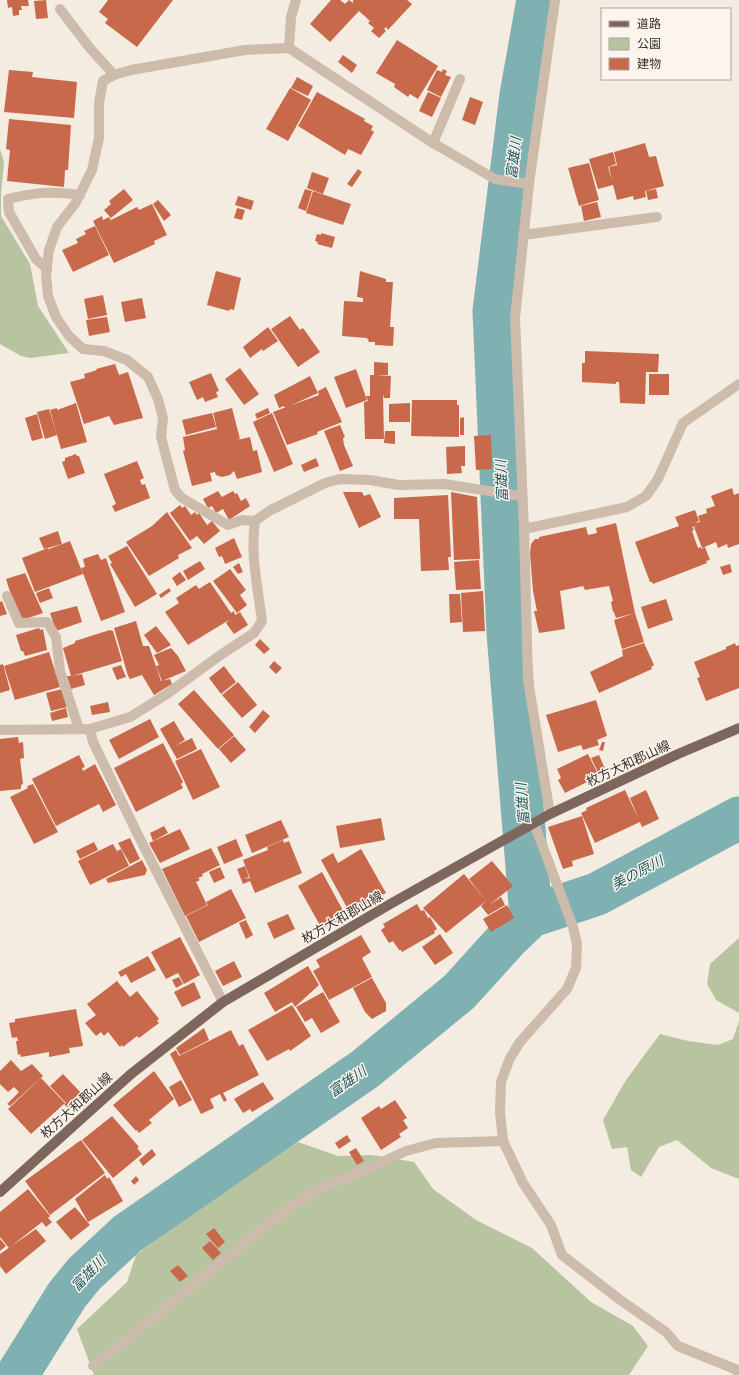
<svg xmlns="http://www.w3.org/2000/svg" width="739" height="1375" font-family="'Open Sans','Noto Sans JP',sans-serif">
	<rect width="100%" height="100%" fill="#f4ebe1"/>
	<path fill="#b8c4a0" d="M0 149 4 162 1 194V216L30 264 38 306 69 353 30 358 21 356 0 344Z
		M739 938V1013L716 1000 707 984 710 964Z
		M739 1021V1179L711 1168 677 1140 659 1147 641 1177 631 1170 627 1147 612 1149 603 1120 626 1080 660 1034 688 1041 718 1045 733 1039Z
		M298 1142 338 1156 372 1155 414 1162 433 1189 476 1220 532 1248 591 1302 633 1326 648 1346 629 1375H94L77 1329 127 1282 136 1255 226 1188Z"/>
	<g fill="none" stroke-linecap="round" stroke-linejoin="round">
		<path stroke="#7fb0b2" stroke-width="43" d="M531 916 508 633 494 311 521 95 538 0
			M17 1375 67 1295 84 1274 127 1234 365 1069 459 992 508 938 531 916 597 894 739 818"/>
	</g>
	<path fill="#c8694b" d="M7 0H28L29 6H21L22 10H19V15L13 16 12 7 8 8Z
		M46 0 48 18 36 19 34 1Z
		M108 0H173L137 47 105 23 108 19 99 12Z
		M331 0H340L345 4 349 0 353 3V0H407L412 4 388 30 386 27 384 29 386 31 379 38 371 31 374 28 368 23 370 21 359 11 330 42 310 24Z
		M397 40 438 66 418 99 410 94 408 97 394 87 395 84 376 73Z
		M343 55 357 65 352 73 338 62Z
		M443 69 447 71 445 75 451 77 441 97 427 90 437 70 442 72Z
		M9 70 33 72 32 77 77 82 74 118 4 112Z
		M297 77 313 86 308 96 291 88Z
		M290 88 311 100 288 141 266 129Z
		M317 92 365 119 364 121 373 126 371 130 374 132 361 155 348 149 345 155 298 126Z
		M428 92 441 98 432 117 419 111Z
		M470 97 483 102 475 125 462 120Z
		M9 119 71 125 68 170H65L64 187 7 181 10 150 6 149Z
		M645 143 649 157 656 156 664 186 645 191 646 197 634 200 633 196 617 200 613 185 598 189 589 159 613 152 616 164 608 167 612 181 609 167 617 165 614 152Z
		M589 163 599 200 579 206 568 168Z
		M358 169 362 172 352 187 347 184Z
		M312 172 329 178 323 194 307 188Z
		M124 189 133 200 111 218 104 210 111 204 109 201Z
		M305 189 312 191 306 211 298 208Z
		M656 189 658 198 648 200 646 191Z
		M313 191 351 204 343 225 306 213Z
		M238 196 254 201 251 210 235 205Z
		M158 200 171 215 164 221 153 204Z
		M597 202 601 217 584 221 581 206Z
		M152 204 167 235 154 241 155 244 114 263 93 221 102 216 103 220 109 217 111 220 137 207 139 210Z
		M237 208 245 210 242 220 234 218Z
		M95 226 109 255 73 272 62 250 78 243 76 239 86 234 84 231Z
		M321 233 335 237 332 248 317 244 318 242 315 241 317 234 321 235Z
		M216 271 241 278 234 310 230 309 229 311 207 305Z
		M360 271 386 279V282H393L390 327H394L393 346 375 345V342H369L367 338 342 336 344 301 363 302V298L357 297Z
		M103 295 107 315 88 319 84 299Z
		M142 298 146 318 125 322 121 302Z
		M290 316 300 330 303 328 320 352 298 367 271 329Z
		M107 317 110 332 89 336 86 320Z
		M268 327 278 341 263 351 262 349 250 358 243 347Z
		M585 351 659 354 658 372H646L645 404 620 403 619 382H616V384L582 382V363H585Z
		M374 362 388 363V375H376L391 376 390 398H384L383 395 384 439H365L364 402 368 401 366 396H370V375H374Z
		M115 364 119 375 128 372 143 418 114 425 109 416 84 424 70 382 85 378 84 374 97 370 96 369Z
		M240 368 259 394 244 405 225 379Z
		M356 369 367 400 346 408 334 377Z
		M211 373 219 391 216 392 218 397 205 402 203 397 197 400 189 382Z
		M649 374H669V395H649Z
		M310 376 318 393 285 408 284 406 279 408 274 395Z
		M326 387 342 422 317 432 318 434 287 445 273 412 319 395V396L318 391Z
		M412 400H457V405H459V437L411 436Z
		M76 403 87 442 61 449 50 410 57 408V410Z
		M410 403V422H389V404Z
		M232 408 240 439 233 441 250 437 253 451 257 450 262 472 237 479 234 471 230 475 222 477 216 475 215 472 210 473 212 481 192 486 183 451 185 450 183 437 217 429 213 413Z
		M268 408 270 413 257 419 255 414Z
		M49 409 57 435 45 439 37 412Z
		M212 413 216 427 186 435 182 420Z
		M272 413 293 464 274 472 253 422Z
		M37 414 43 438 32 441 25 418Z
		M464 417V435H460V418Z
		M340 425 345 437 343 438 344 445 353 466 340 471 324 431Z
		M385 431H395V444L384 443Z
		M491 435 492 469 476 470 474 436Z
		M465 446V466H461L462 473 447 474 446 447Z
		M76 454 77 456H79L85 473 68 479 62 462 65 461V458Z
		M316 458 319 466 304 472 301 465Z
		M137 461 144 478 140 480 142 485 145 484 150 498 115 512 112 506 116 504 104 474Z
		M732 488 734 495 739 493V544L728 548 727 544 718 548 716 542 702 548 694 527 697 526 692 527 694 530 692 531 698 548 701 547V549L705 547 710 560 706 561 707 563 653 584 652 582H650L635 542 679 526 675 517 695 510 699 521 695 523 700 522 698 516 707 513 706 509 715 506 711 496Z
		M218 491 222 497 233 491 235 494 237 493 241 501 246 498 250 506 229 520 223 509 216 513 212 506 208 508 203 499Z
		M343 492H362L364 496 370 494 381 517 359 528Z
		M451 492 477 497 480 559 454 560Z
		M448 495 451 557H448L449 570 421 571 419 519H394V498Z
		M180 505 182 508 185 506 191 515 195 512 197 515 199 513 207 525 212 521 220 531 204 544 197 536 190 541 170 513Z
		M167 512 192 548 178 555 179 558 149 576 126 542 152 526Z
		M616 523 635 613 616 618 614 612H613L611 602 613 601 609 586 585 590 583 586 560 591 565 629 539 633 534 611H537L533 591 530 554 531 544 535 539H539V537L586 527 588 535 597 533 596 528Z
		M58 531 62 544 44 549 39 538Z
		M234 538 242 557 225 564 222 556 219 557 215 548Z
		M70 541 83 574 35 592 22 558 48 548 50 552 49 549Z
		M127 546 157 594 135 607 110 564 112 563 108 556Z
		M98 554 101 560 106 558 125 612 101 621 81 568 85 567 83 559Z
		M479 560 481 589 456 590 454 562Z
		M200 561 205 569 188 580 183 571Z
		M239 563 243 572 238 574 233 567Z
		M730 564 732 572 723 575 720 567Z
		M230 569 246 590 240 595 247 605 237 613 213 581Z
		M180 572 186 580 177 586 172 578Z
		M25 573 43 613 22 620 18 617 6 579Z
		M210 582 231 613 234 611 235 615 240 612 248 625 234 634 226 623 229 620 188 645 165 612 179 603 176 598 196 585 199 589Z
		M49 588 53 598 40 603 36 593Z
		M169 588 171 591 161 598 159 595Z
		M483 591 485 631 463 632 461 593Z
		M449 594H460L462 622 450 623Z
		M666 599 673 620 648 629 641 607Z
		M2 601 7 614 0 616V602Z
		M77 606 82 622 56 631 50 613Z
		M635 613 644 642 622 649 614 620Z
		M136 621 143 646H149L161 681 170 679 172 684 154 695 142 675 130 679 128 676 114 628Z
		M156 626 171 645 157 653 144 635Z
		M39 628 40 630 43 629 47 650 25 656 23 651H21L16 635Z
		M110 630 113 631 122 661 72 676 82 674 85 685 71 689 67 676H71L63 648 75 643V641Z
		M260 639 270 649 264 654 255 645Z
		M644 643 654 665 651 667 652 669 599 693 590 672 623 656 622 650Z
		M735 643 736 646 739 645V688L706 701 697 678 700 677 694 662 726 649V647Z
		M171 648 178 656 186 671 162 681 156 666 159 665 154 655Z
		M49 652 60 687 15 700 4 666Z
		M274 661 282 668 276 674 269 667Z
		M3 664 10 690 0 693V665Z
		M121 665 126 677 117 680 112 668Z
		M224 666 236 682 221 694 209 678Z
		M238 682 257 705 242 718 222 695Z
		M62 689 67 707 51 711 46 693Z
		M194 690 234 735 218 749 178 704Z
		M596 700 607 736 597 740 599 745 583 750 581 745 558 752 546 715Z
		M108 702 110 712 92 715 90 706Z
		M66 708 68 717 52 721 50 713Z
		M263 710 270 716 255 733 249 727Z
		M150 719 159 737 119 759 109 740Z
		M174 721 185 740 175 746 192 738 197 749 177 759 160 729Z
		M234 736 246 750 231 763 219 749Z
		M18 737 19 743 23 742 24 758 20 759 23 784 21 785V789L0 791V739Z
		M602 742H605L603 751 599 750Z
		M163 743 183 782 181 784 183 788 136 812 114 768Z
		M201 749 220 787 193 800 175 761Z
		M588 754 599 776 565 793 558 780 561 778 557 769Z
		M79 755 85 767 82 768 83 771 95 764 116 805 103 812 99 804 56 826 32 779Z
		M599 755 606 771 599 774 591 758Z
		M33 784 58 832 34 844 10 797 28 788 27 786Z
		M625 790 640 822 595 843 581 813 587 810 586 808Z
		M646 790 659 819 642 827 630 798Z
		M582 816 594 854 572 861 573 866 563 869 548 827Z
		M381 818 385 840 340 848 336 826Z
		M281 820 289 837 252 853 245 835Z
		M164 826 168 833 153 841 150 833Z
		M180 829 190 849 160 863 149 843Z
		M130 838 140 859 130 864 118 843Z
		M236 839 243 856 224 864 217 847Z
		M283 840 284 843 289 841 302 873 255 893 250 881 243 884 237 869 245 866 249 877 244 879 250 878 243 860 268 850 267 847Z
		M94 842 98 850 80 859 76 851Z
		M113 844 117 851 121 849 129 866 90 885 78 861Z
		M211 848 220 865 202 874 203 876 198 878 200 880 196 882 207 905 185 916 162 869Z
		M361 849 386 893 350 913 321 860 333 853 338 863Z
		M142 860 147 870 145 875 108 883 106 879Z
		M492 861 513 886 489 905 501 897 505 905 488 915 481 906 486 901 488 903 486 901 488 900 486 901 469 879Z
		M220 867 225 878 214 883 209 872Z
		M322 872 346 916 322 929 298 886Z
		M464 874 486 901 446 933 423 908Z
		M231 889 246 918 199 942 186 916 208 905 206 902Z
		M417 904 421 911 424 910 428 918 430 917 437 929 434 931 435 933 402 952 401 950H399L393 941 389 943 381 930 385 927 383 924Z
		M507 905 514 918 491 932 483 919Z
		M288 914 295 929 274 939 267 923Z
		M246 920 253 935 246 939 239 923Z
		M440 934 453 953 435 965 422 947Z
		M361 935 371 952 362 958 372 977 329 1000 313 971 320 967 316 960Z
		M180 937 200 975 184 984 178 973 166 979 151 952Z
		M148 956 156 970 131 983 126 974 121 977 118 972Z
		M234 961 242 977 223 986 215 971Z
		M308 966 319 985 295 1007 292 1002 275 1012 264 993Z
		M179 977 183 984 176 988 172 980Z
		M372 978 386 1003V1011L372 1019 365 1012 353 988Z
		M117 981 130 997 137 991 159 1019 157 1021 159 1023 139 1038 137 1036 123 1047 122 1045 120 1047 108 1032 104 1036 101 1032 96 1036 85 1023 96 1015 87 1004Z
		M194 982 201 998 182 1007 174 992Z
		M323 992 340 1022 321 1033 312 1018 305 1022 296 1007Z
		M292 1005 311 1036 290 1051 289 1049 267 1061 248 1030Z
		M76 1009 83 1046 69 1048 70 1053 49 1057V1052L21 1057 20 1054 18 1055 16 1041H18L17 1037 12 1038 9 1023 15 1022V1019Z
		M204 1028 209 1040 180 1055 176 1048Z
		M231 1030 239 1046 243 1044 259 1075 223 1093 227 1100 224 1102 220 1094 210 1099 214 1108 201 1114 170 1054 176 1050 179 1056Z
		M11 1060 21 1071 32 1064 43 1076 10 1106 7 1104 19 1092 14 1087 8 1092 0 1084V1071Z
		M154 1071 174 1099 149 1120 152 1123 139 1133 137 1130 136 1131 113 1105Z
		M63 1074 83 1095 68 1108 64 1104 66 1103 50 1086Z
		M41 1078 65 1103 31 1134 8 1109Z
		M181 1080 192 1100 179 1107 169 1087Z
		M263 1082 274 1099 252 1112 250 1109 243 1113 234 1099Z
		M395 1100 407 1118 403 1120 408 1128 399 1134 401 1137 381 1150 361 1118 379 1106 381 1109Z
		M112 1116 139 1147 137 1148 142 1154 113 1178 82 1140Z
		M347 1135 351 1141 339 1149 335 1143Z
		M81 1140 105 1173 50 1215 25 1181Z
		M356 1148 364 1161 357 1165 349 1152Z
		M152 1149 156 1155 143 1166 139 1160Z
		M105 1175 107 1179 109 1177 123 1201 88 1222 75 1199Z
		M136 1176 139 1180 134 1185 131 1181Z
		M28 1189 50 1216 48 1218 52 1222 46 1227 42 1222 9 1248 0 1237V1212Z
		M75 1207 90 1225 71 1240 56 1222Z
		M214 1228 225 1242 218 1248 206 1234Z
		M36 1229 46 1241 6 1274 0 1266V1254Z
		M0 1239 6 1246 0 1251Z
		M210 1241 221 1253 213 1260 202 1248Z
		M178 1265 188 1276 180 1282 170 1271Z"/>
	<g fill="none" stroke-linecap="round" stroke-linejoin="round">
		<path stroke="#cdbbac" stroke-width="10" d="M60 9 89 47 114 75
			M433 143 460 79
			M523 235 657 217
			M47 269 36 259 9 212 8 199C36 192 51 191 80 195
			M7 596 19 623 47 622 56 637 60 671 79 729
			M93 1366 130 1337 253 1236 294 1204 324 1187 361 1172 406 1151 436 1143 503 1141"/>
		<path stroke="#cdbbac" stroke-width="10" d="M289 48 291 17 296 0
			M255 521 242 520 228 525 182 498 175 490 161 437 163 418 158 399 148 377 127 360 104 351 83 349 69 336 56 317 48 296 46 274 49 250 57 227 75 204 92 170 99 138V103L103 81 114 75 131 70 245 50 289 48 433 143 495 179 529 184
			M524 529 627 507 646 496 658 479 683 423 739 384
			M90 729 93 742 137 833 223 1002
			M0 730 90 729 130 717 167 694 219 656 254 633 262 621C258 588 250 555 255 521L269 511 325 483 340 479 370 480 399 485 444 484 521 496
			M550 814 528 680 524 529 515 318 529 184 555 0
			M534 823 573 927 577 944 576 968 567 989 520 1042 510 1058 501 1082 500 1112 503 1141 523 1183 551 1225 562 1255 619 1299 666 1332 678 1346 735 1369 739 1375"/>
		<path stroke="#7d675c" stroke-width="10" d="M0 1192 131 1074 223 1002 392 903 550 814 678 754 739 728"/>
	</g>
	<g text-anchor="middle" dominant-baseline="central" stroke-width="3" stroke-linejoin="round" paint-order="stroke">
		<g font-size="13" fill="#3b302b" stroke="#fbf5ee">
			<text transform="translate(628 763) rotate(-25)">枚方大和郡山線</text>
			<text transform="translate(342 917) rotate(-30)">枚方大和郡山線</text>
			<text transform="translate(76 1105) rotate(-42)">枚方大和郡山線</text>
		</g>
		<g font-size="14" font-style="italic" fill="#1f5a5e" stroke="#fbf5ee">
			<text transform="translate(513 158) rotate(-83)">富雄川</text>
			<text transform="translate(501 481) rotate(-93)">富雄川</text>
			<text transform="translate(522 804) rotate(-95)">富雄川</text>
			<text transform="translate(637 872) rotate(-28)">美の原川</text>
			<text transform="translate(347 1081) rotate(-35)">富雄川</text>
			<text transform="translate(88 1273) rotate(-46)">富雄川</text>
		</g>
	</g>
	<rect x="601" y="8" width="130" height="72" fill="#fbf5ee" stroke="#aea6a0"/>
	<rect x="609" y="21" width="20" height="6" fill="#7d675c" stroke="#aea6a0"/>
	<text x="637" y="28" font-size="12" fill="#3b302b">道路</text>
	<rect x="609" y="38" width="20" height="12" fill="#b8c4a0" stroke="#aea6a0"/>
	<text x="637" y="48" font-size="12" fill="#3b302b">公園</text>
	<rect x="609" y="58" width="20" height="12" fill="#c8694b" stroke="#aea6a0"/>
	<text x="637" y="68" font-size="12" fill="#3b302b">建物</text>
</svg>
